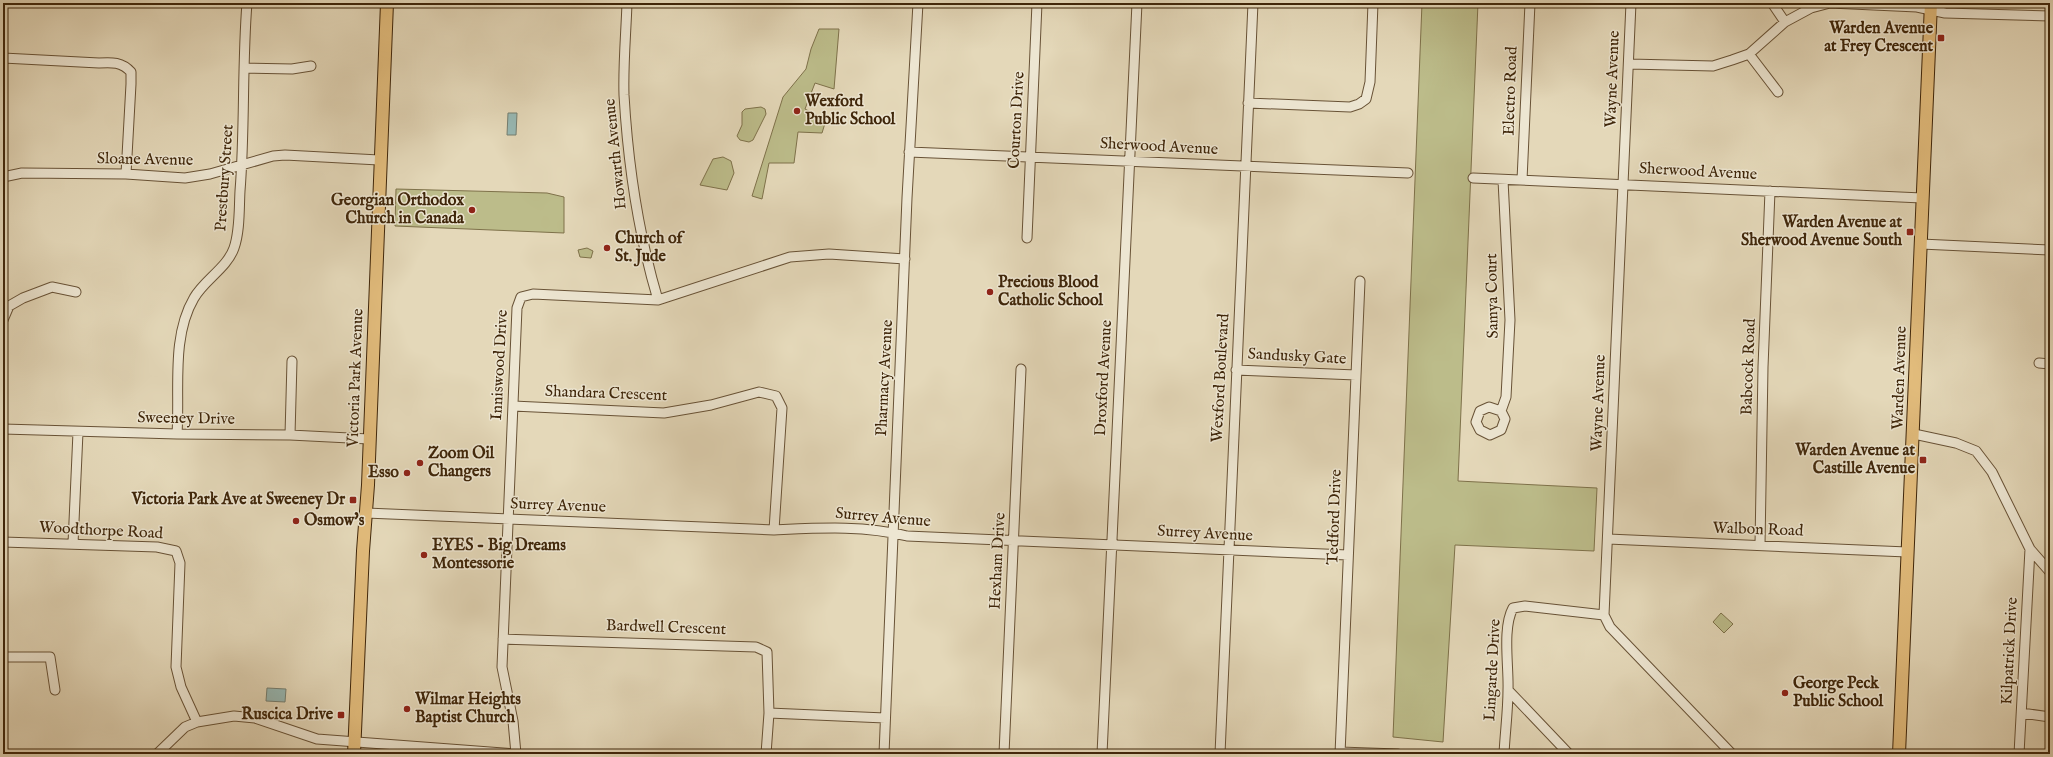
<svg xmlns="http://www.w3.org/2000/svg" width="2053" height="757" font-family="'IM FELL English',serif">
	<rect width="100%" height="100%" fill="#e4d8b9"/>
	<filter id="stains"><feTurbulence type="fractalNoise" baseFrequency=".005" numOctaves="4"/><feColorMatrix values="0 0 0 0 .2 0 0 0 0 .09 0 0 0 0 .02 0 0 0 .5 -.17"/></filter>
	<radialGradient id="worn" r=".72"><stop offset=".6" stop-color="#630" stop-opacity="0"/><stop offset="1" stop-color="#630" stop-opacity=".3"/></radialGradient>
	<path fill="#bcbc8a" stroke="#7e714a" d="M1422 3H1478L1458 481 1597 488 1594 551 1455 545 1443 742 1393 737Z
		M819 29H839L834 89 815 83 805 109 826 120 822 133 798 132 794 163H769L762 199 752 196 783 97 806 69 811 49Z
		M761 107 765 109 766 114 753 140 749 142 740 140 737 136 742 125V112L745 109Z
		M723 157 731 161 734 173 727 190 700 185 713 159Z
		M396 189 547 193 564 197V233L395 226Z
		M587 248 593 251 591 258 580 257 578 250Z
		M1721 613 1733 624 1724 633 1713 622Z"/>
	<path fill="#97b9b5" stroke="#747e71" d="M508 113H517L516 135H507Z
		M267 688 286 689 285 702 266 701Z"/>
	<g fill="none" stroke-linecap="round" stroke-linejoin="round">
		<g stroke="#685236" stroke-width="11">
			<path id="minor" d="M627 3C626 33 623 65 624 95 628 164 638 233 658 300
				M1631 3 1604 615 1610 627 1732 754
				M1772 3 1785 22
				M1749 54 1778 92
				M3 58 99 63C112 62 122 62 131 72V84L126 174
				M1629 64 1713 66 1732 60 1749 54 1785 22 1811 8 1830 3 1917 7 1945 13 2050 16
				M245 68 292 69 311 66
				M1248 103 1350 107 1359 104 1366 99 1370 82 1373 3
				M909 152 1408 173
				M3 177 22 173 126 174 185 178 210 174 273 156 285 155 379 160
				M1473 178 1922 198
				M1522 180 1530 3
				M1027 238 1037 3
				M1921 244 2050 250
				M3 320 9 306 23 298 52 287 76 292
				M2039 363 2050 364
				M1236 370 1356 375
				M513 406 664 413 711 405 759 392 776 396 782 408 774 530
				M1501 411 1489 407 1480 411 1476 422 1480 430 1490 435 1501 430 1505 419 1501 411 1506 397 1510 320 1503 180
				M3 429 177 434 290 435 369 439
				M177 434C180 390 171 337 194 298 204 280 227 268 234 248 240 231 239 209 240 191 245 129 242 65 247 3
				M1914 434 1956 443 1976 451 1992 472 2030 549 2050 572
				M290 435 292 361
				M366 513 774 530C819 528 863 525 907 536L1348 555
				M1608 539 1907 552
				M3 542 157 547 176 551 180 563 176 667 181 687 197 722
				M73 544 78 432
				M1760 545 1763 367 1770 191
				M503 639 756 647 767 652 769 713
				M3 657H50L55 690
				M1508 690 1569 754
				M2022 713 2050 717
				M1340 752 1398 754
				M157 754 185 727 197 722 234 716 255 718 317 739 516 754
				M516 754 513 721 502 667 517 308 521 297 533 294 658 300 790 257 829 254 905 259
				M766 754 769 713 885 718
				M884 754 907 198 918 3
				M1004 754 1021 369
				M1102 754 1137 3
				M1220 754 1253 3
				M1340 754 1360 281
				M1504 754C1505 733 1508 711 1508 690 1509 667 1502 628 1513 608L1525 606 1604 615
				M2019 754 2030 549"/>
		</g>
		<g stroke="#3f260a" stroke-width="14">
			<path id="major" d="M354 754 363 551 368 485 387 3
				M1899 754 1931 3"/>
		</g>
		<use href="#minor" stroke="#ede6d2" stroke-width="9"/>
		<use href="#major" stroke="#e2bc7c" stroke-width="12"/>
	</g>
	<g fill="#8f2418" stroke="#ede6d2" stroke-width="1.5">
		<rect x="1937" y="34" width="8" height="8" rx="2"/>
		<circle cx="797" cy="111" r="4"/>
		<circle cx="472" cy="210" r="4"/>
		<rect x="1906" y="228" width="8" height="8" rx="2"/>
		<circle cx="607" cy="248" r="4"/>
		<circle cx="990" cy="292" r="4"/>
		<rect x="1919" y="456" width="8" height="8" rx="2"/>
		<circle cx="420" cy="463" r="4"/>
		<circle cx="407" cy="473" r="4"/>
		<rect x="349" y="496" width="8" height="8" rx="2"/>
		<circle cx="296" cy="521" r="4"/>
		<circle cx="424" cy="555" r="4"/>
		<circle cx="1785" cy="693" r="4"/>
		<circle cx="407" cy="709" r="4"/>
		<rect x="337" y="711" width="8" height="8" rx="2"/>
	</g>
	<g text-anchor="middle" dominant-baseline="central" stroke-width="3" stroke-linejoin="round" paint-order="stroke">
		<g font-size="16" font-weight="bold" fill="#3f260a" stroke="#ede6d2" text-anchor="start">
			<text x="1933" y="29" text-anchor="end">Warden Avenue<tspan x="1933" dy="18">at Frey Crescent</tspan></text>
			<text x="805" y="102">Wexford<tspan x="805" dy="18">Public School</tspan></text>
			<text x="464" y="201" text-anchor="end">Georgian Orthodox<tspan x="464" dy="18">Church in Canada</tspan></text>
			<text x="1902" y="223" text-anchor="end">Warden Avenue at<tspan x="1902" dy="18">Sherwood Avenue South</tspan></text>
			<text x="615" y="239">Church of<tspan x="615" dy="18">St. Jude</tspan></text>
			<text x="998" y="283">Precious Blood<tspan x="998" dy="18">Catholic School</tspan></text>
			<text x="1915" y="451" text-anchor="end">Warden Avenue at<tspan x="1915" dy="18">Castille Avenue</tspan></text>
			<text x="428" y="454">Zoom Oil<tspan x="428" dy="18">Changers</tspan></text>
			<text x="399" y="473" text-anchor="end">Esso</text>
			<text x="345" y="500" text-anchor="end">Victoria Park Ave at Sweeney Dr</text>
			<text x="304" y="521">Osmow's</text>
			<text x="432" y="546">EYES - Big Dreams<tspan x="432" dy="18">Montessorie</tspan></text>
			<text x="1793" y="684">George Peck<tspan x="1793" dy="18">Public School</tspan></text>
			<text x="415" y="700">Wilmar Heights<tspan x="415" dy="18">Baptist Church</tspan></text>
			<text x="333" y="715" text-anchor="end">Ruscica Drive</text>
		</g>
		<g font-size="16" fill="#3f260a" stroke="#ede6d2">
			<text transform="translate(1613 79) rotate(-88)">Wayne Avenue</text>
			<text transform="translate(1511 91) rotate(-88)">Electro Road</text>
			<text transform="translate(1017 120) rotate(-87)">Courton Drive</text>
			<text transform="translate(1159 147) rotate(3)">Sherwood Avenue</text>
			<text transform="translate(616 154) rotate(-96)">Howarth Avenue</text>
			<text transform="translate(145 160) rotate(1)">Sloane Avenue</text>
			<text transform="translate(1698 172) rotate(3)">Sherwood Avenue</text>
			<text transform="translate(225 178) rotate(-86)">Prestbury Street</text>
			<text transform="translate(1493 296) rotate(-91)">Samya Court</text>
			<text transform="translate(1297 357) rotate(3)">Sandusky Gate</text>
			<text transform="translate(500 365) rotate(-87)">Inniswood Drive</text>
			<text transform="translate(1749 367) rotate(-88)">Babcock Road</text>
			<text transform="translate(356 378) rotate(-88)">Victoria Park Avenue</text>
			<text transform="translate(885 378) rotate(-87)">Pharmacy Avenue</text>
			<text transform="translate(1104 378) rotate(-87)">Droxford Avenue</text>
			<text transform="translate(1221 378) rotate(-87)">Wexford Boulevard</text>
			<text transform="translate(1900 378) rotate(-88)">Warden Avenue</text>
			<text transform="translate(606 394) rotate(2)">Shandara Crescent</text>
			<text transform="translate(1599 403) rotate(-88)">Wayne Avenue</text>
			<text transform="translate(186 419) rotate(1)">Sweeney Drive</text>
			<text transform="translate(558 506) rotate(2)">Surrey Avenue</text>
			<text transform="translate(1335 517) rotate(-88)">Tedford Drive</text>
			<text transform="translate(883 518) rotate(5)">Surrey Avenue</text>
			<text transform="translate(1758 530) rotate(2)">Walbon Road</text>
			<text transform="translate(101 531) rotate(3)">Woodthorpe Road</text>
			<text transform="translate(1205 534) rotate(3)">Surrey Avenue</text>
			<text transform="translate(998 561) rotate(-87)">Hexham Drive</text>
			<text transform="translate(666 628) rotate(2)">Bardwell Crescent</text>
			<text transform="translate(2010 651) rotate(-87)">Kilpatrick Drive</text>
			<text transform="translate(1493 670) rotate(-87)">Lingarde Drive</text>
		</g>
	</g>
	<rect width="2053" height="757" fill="none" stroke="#e4d8b9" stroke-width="16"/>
	<rect x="4" y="4" width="2045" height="749" fill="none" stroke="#3f260a" stroke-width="2"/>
	<rect x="8" y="8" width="2037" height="741" fill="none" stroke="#3f260a"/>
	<rect width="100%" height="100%" filter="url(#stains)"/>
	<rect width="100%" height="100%" fill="url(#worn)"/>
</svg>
